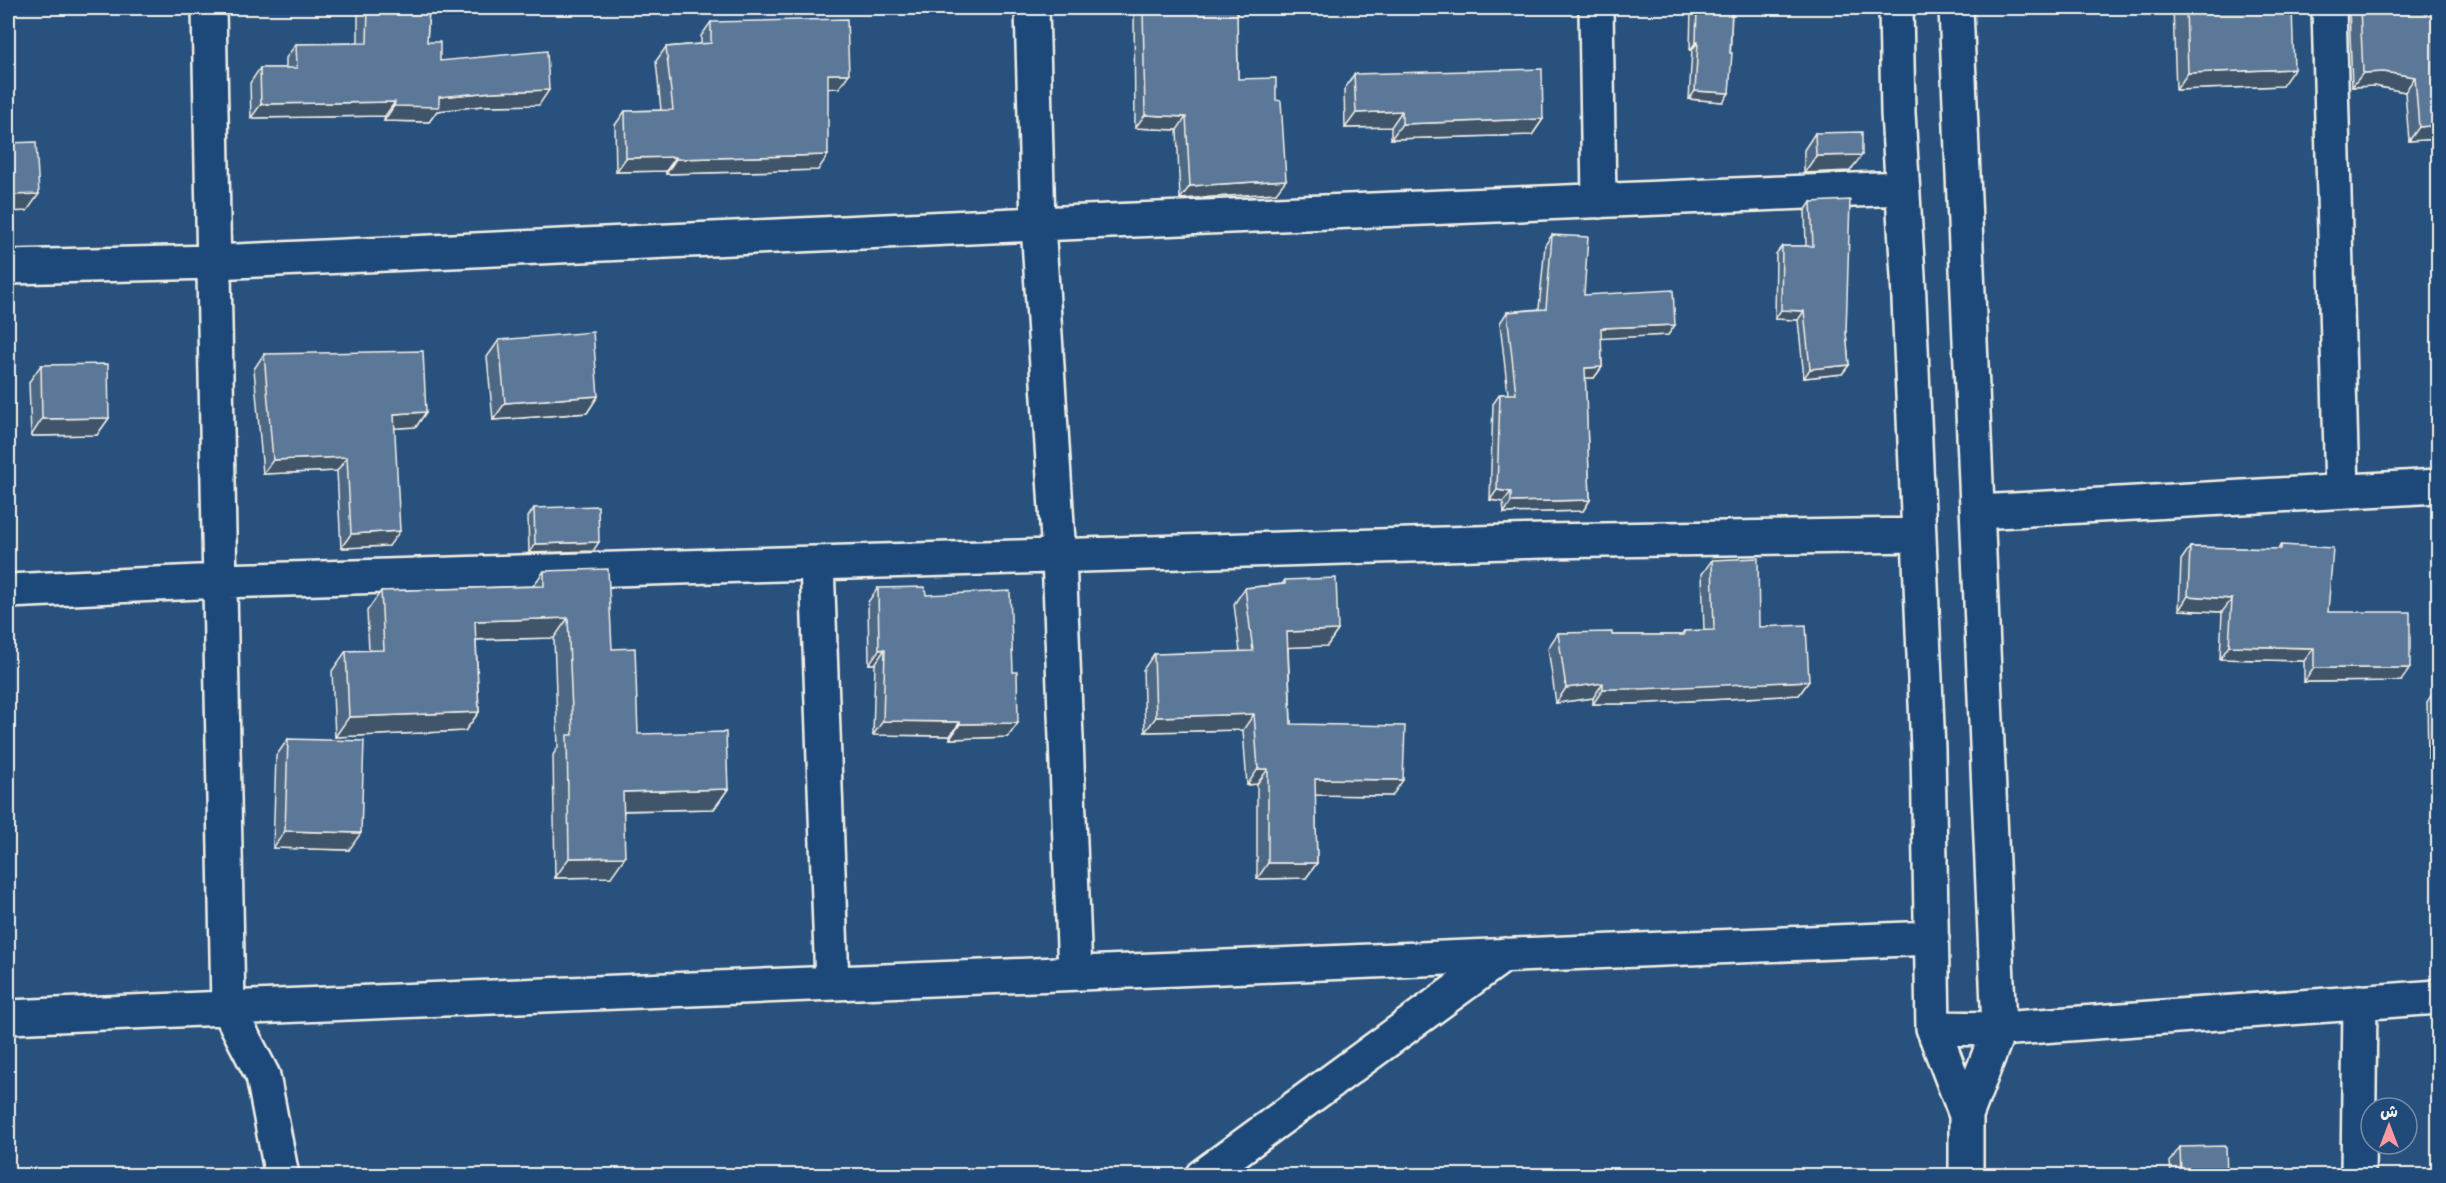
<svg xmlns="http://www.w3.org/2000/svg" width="2446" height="1183" font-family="Mali,'Playpen Sans Arabic',sans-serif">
	<rect width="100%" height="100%" fill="#28517e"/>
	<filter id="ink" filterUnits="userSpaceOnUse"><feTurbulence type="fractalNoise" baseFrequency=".0167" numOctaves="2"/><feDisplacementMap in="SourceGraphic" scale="12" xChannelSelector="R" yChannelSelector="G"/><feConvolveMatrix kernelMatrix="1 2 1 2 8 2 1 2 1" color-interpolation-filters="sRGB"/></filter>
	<g filter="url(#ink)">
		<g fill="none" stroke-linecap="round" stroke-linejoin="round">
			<g stroke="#f4f1e8" stroke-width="38">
				<path id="minor" d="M209 8 228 1008 263 1076 282 1176
					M1032 8 1038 224 1059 556 1075 973
					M1596 8 1599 201
					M1896 8 1898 113 1908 276 1928 750 1933 1028 1966 1115
					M1956 8 1999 1029 1966 1115V1176
					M2329 8 2342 491
					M8 267 214 262 1038 224 1902 188
					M1978 512 2438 486
					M817 563 832 983
					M8 591 220 581 1544 541 1919 535
					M8 1017 1932 938
					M1933 1028 1999 1029 2438 997
					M1202 1176 1504 955
					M2358 1176 2360 1002"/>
			</g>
			<use href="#minor" stroke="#1f4a7a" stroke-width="33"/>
		</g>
		<path fill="#4e6784" stroke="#f4f1e8" stroke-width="1.5" d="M358 8H429L427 42 440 61 539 105 482 106 437 111 429 122 384 121 385 116 251 118 250 83 260 68H286V58L296 44 358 43Z
			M1134 8H1237L1238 79 1276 193 1180 199 1177 130 1135 128Z
			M1691 8H1732L1729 93 1723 102 1689 99 1692 50H1690Z
			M2173 8H2292L2282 86 2176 90Z
			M2349 8H2439V139L2409 141 2405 92 2374 86 2352 87Z
			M711 22 839 88H828L818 170 666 174V171L616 172 615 125 625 111 661 110 656 61 666 47 701 44V36Z
			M1354 74 1543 119 1532 135 1391 139V127L1345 128 1344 90Z
			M1815 133 1850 171 1804 173V150Z
			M1811 202 1846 333 1849 365 1842 374 1804 378 1798 320 1775 319 1776 254 1782 246H1806L1805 211Z
			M1552 235 1584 295 1675 325 1668 335 1601 338 1602 367 1594 378H1585L1590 500 1583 511 1504 513 1503 502 1490 500 1493 404 1500 394H1508L1500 323 1507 312 1539 309 1545 245Z
			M499 340 598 396 587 413 493 420 487 357Z
			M264 354 426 412 416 427 394 428 389 546 341 548 337 471 263 474 254 369Z
			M41 365 109 418 97 435 31 436 29 382Z
			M534 508 593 551 529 553 528 517Z
			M2281 545 2328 612 2401 681 2304 682V661L2220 659 2222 612 2179 610 2181 560 2190 547 2278 549Z
			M1712 560 1759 627 1809 681 1799 695 1631 704H1593V698L1556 703 1548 648 1558 633 1612 635H1681L1684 631 1704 630 1702 574Z
			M544 571 612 649 638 734 728 789 714 809 624 811 611 877 555 878 553 755 558 747 554 638 476 640 479 712 465 731 335 737 332 671 346 651 369 650 367 611 381 591 533 586Z
			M1285 580 1338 630 1327 646 1288 647 1291 724 1392 796 1315 795 1317 863 1306 878 1257 879V784L1247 785 1243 730 1145 732 1143 670 1154 654 1240 652 1234 604 1245 588 1282 584Z
			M878 588 1008 737 950 739V736L873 735 875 664H869L868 602Z
			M2438 685 2439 758H2428L2427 702Z
			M288 739 349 850 273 848 276 756Z
			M2180 1147 2227 1176H2171L2170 1161Z"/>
		<path fill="#40546b" stroke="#f4f1e8" stroke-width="1.5" d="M1696 42H1698L1692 50H1690Z
			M2294 69 2282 86 2176 90 2188 73Z
			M2384 72 2415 77 2405 92 2374 86 2352 87 2363 73Z
			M828 74H849L839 88 818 89Z
			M549 90 539 105 482 106 437 111 429 122 384 121 394 106 439 97 492 92Z
			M1695 91 1729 93 1723 102 1689 99Z
			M395 102 385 116 251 118 261 104Z
			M1402 111 1391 127 1345 128 1356 113Z
			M1145 115 1186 117 1177 130 1135 128Z
			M1543 119 1532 135 1391 139 1402 124Z
			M2439 125V139L2409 141 2419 127Z
			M828 155 818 170 666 174 676 159Z
			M1862 155 1850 171 1804 173 1816 156Z
			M676 157 666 171 616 172 626 158Z
			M1286 180 1276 193 1180 199 1190 186Z
			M39 194 27 211 8 212V195Z
			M1781 310 1804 311 1798 320 1775 319Z
			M1675 325 1668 335 1593 339 1601 328Z
			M1849 365 1842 374 1804 378 1810 369Z
			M1602 367 1594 378H1577L1585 368Z
			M598 396 587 413 493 420 505 403Z
			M426 412 416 427 384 429 394 414Z
			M109 418 97 435 31 436 42 419Z
			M347 457 337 471 263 474 273 460Z
			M1497 490 1511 492 1503 502 1490 500Z
			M1590 500 1583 511 1504 513 1511 502Z
			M400 531 389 546 341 548 351 534Z
			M599 542 593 551 529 553 535 544Z
			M2188 596 2232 599 2222 612 2179 610Z
			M568 618 554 638 462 640 475 621Z
			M1338 630 1327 646 1277 648 1287 632Z
			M2229 646 2314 648 2304 661 2220 659Z
			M885 649 875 664H869L879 650Z
			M2314 668H2410L2401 681 2304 682Z
			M1809 681 1799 695 1631 704H1593L1603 689Z
			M1603 683 1593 698 1556 703 1566 688Z
			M479 712 465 731 335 737 349 717Z
			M1254 714 1243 730 1145 732 1156 717Z
			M883 721 960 722 950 736 873 735Z
			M1018 723 1008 737 950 739 960 724Z
			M2439 743V758H2428Z
			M1258 769H1268L1257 784 1247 785Z
			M1315 779 1403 780 1392 796 1304 795Z
			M728 789 714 809 610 811 623 792Z
			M285 831 361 833 349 850 273 848Z
			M625 857 611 877 555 878 569 858Z
			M1268 863H1317L1306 878 1257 879Z"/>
		<path fill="#5b7899" stroke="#f4f1e8" stroke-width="1.5" d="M368 8H429L427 42H440V61L547 51 549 90 492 92 439 97V107L394 106 395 102 261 104 260 68H297L296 44 367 43Z
			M1143 8H1237L1238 79 1276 78V100L1281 101 1286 180 1190 186 1186 117 1145 115Z
			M1697 8H1732L1730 53H1732L1729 93 1695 91 1698 42H1696Z
			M2186 8H2292L2294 69 2188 73Z
			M2360 8H2439V125L2419 127 2415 77 2384 72 2363 73Z
			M847 19 849 74H828V155L676 159V157L626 158 625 111 673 110 666 47 711 43V22Z
			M1542 69 1543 119 1402 124V111L1356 113 1354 74Z
			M1862 132V155L1816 156 1815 133Z
			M36 142 39 194 8 195V143Z
			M1850 200 1846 333 1849 365 1810 369 1804 311 1781 310 1782 246H1813L1811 202Z
			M1552 235 1588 237 1584 295 1673 290 1675 325 1601 328 1602 367 1585 368 1590 500 1511 502V492L1497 490 1500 394H1516L1507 312 1546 309Z
			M593 332 598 396 505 403 499 340Z
			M423 351 426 412 394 414 400 531 351 534 347 457 273 460 264 354Z
			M108 364 109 418 42 419 41 365Z
			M598 506 599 542 535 544 534 508Z
			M2281 545 2333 548 2328 612H2410V668H2314V648L2229 646 2232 599 2188 596 2190 547 2281 549Z
			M1758 558 1759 627 1806 625 1809 681 1641 689H1603V683L1566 688 1558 633 1612 632V635H1684V631L1714 630 1712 560Z
			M608 569 612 649 635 648 638 734 726 732 728 789 623 792 625 857 569 858 567 735H573L568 618 475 621 479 712 349 717 346 651 384 650 381 591 544 586V571Z
			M1336 578 1338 630 1287 632 1291 724 1405 726 1403 780 1315 779 1317 863H1268V769H1258L1254 714 1156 717 1154 654 1253 651 1245 588 1285 584V580Z
			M925 587 926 595 1010 591 1013 672H1017L1018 723 960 724V722L883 721 885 649 879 650 878 588Z
			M288 739 364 741 361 833 285 831Z
			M2226 1146 2227 1176H2181L2180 1147Z"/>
	</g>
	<rect width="2446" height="1183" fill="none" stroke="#1f4a7a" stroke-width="30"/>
	<rect x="15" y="15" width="2416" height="1153" fill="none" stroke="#f4f1e8" stroke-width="2" filter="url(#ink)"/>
	<g transform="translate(2389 1126)"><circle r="28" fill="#1f4a7a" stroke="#748da6" stroke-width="1.5"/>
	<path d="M0-4.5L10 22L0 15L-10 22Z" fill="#ff9aa2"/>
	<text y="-9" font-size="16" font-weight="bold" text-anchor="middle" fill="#f4f1e8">ش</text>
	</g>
</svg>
